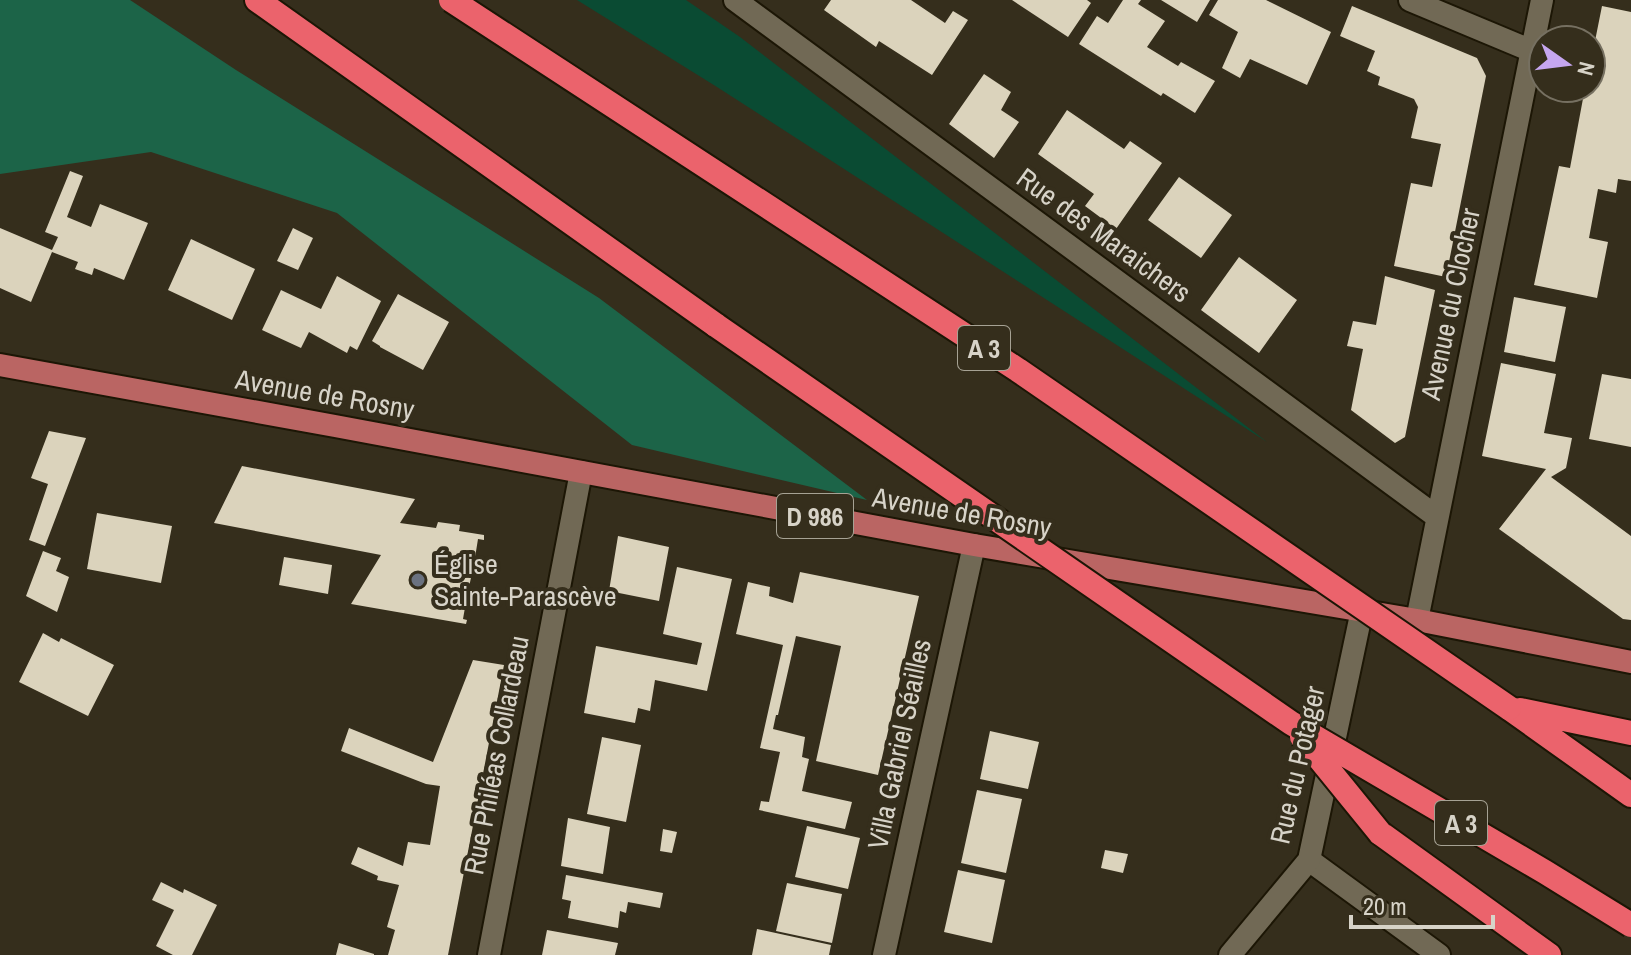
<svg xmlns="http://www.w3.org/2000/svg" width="1631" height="955" font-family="'Archivo Narrow',sans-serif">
	<rect width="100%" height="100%" fill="#352e1c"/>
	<path fill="#0a4b33" d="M577 0H686L740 37 1267 442 717 87Z"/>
	<path fill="#1c6448" d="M0 0H130L236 70 599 298 867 500 632 445 337 213 151 152 0 174Z"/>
	<path fill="#dbd3bc" d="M831 0H911L945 23 953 11 968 20 932 75 879 41 876 47 824 10Z
		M1012 0H1087L1091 3 1068 37Z
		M1123 0H1141L1138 4 1165 21 1147 47 1178 66 1181 62 1215 81 1195 113 1163 93 1161 96 1079 44 1097 16 1108 23Z
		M1161 0H1210L1197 22Z
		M1218 0H1266L1331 32 1307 85 1250 59 1240 78 1222 68 1238 32 1209 15Z
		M1352 6 1477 58 1486 76 1446 277 1394 266 1411 183 1432 187 1441 144 1411 138 1418 107 1414 99 1378 85 1380 77 1367 71 1375 51 1340 36Z
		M1602 6 1631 12V181L1618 179 1616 193 1598 189 1589 238 1608 242 1597 298 1534 285 1559 166 1570 168 1585 88H1591V61Z
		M984 74 1011 92 1001 110 1019 122 994 158 949 124Z
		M1067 110 1124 149 1130 141 1162 163 1116 229 1085 206 1094 194 1038 154Z
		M70 171 83 176 67 217 91 227 100 204 148 223 124 280 94 268 92 275 75 269 78 262 52 252 31 302 0 288V228L52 250 58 237 45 232Z
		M1179 177 1232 215 1201 258 1148 220Z
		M293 228 313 238 298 270 277 261Z
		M191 239 255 269 232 320 168 290Z
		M1239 257 1297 300 1259 353 1201 310Z
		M337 276 381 301 357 350 350 346 347 353 309 332 301 348 262 330 281 290 321 309Z
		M1385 276 1435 290 1405 437 1395 443 1351 410 1363 349 1347 346 1353 321 1376 325Z
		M398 294 449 322 423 370 380 347V346L372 341Z
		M1514 297 1566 307 1555 362 1504 352Z
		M1501 363 1556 374 1544 433 1572 438 1566 468 1551 477 1631 536V620L1623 619 1499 529 1546 469 1482 456Z
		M1602 374 1631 379V447L1589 439Z
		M49 431 86 438 45 546 29 540 48 484 31 478Z
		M242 466 415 499 400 523 436 528 438 522 460 525 459 531 484 535V540L478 539 474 564H477V569L473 568 468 592 472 593V597L467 596 463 619 467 620 466 624 351 604 381 555 214 523Z
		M97 513 172 526 161 583 87 569Z
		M618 536 669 547 659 601 609 591Z
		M43 551 61 558 56 571 69 577 57 612 26 596Z
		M284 557 332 565 328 594 279 585Z
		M677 567 732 579 707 691 655 680 650 711 638 708 635 723 584 713 596 646 697 665 702 643 663 634Z
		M800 572 919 596 878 775 816 761 841 646 796 636 778 715H776L773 729 805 737 802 757 809 759 802 791 852 802 845 829 759 810 761 801 769 802 780 752 760 748 783 645 736 634 748 582 770 587 769 596 793 603Z
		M43 633 59 642 61 638 114 665 88 716 19 682Z
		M473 660 504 665 448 955H388L395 930 387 927 399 885 377 880 378 876 351 864 358 847 403 866 408 842 430 845 440 786 426 784 341 751 349 728 433 762Z
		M990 731 1039 742 1028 789 980 779Z
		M602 737 641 745 626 822 587 814Z
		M977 790 1022 799 1006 873 961 863Z
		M568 818 610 827 603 874 561 866Z
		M807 826 860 838 848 889 795 877Z
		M663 829 677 832 672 853 660 851Z
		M1105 850 1128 854 1123 873 1101 868Z
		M958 870 1005 880 992 943 944 932Z
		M566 875 663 893 660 908 628 902 626 913 620 911 618 928 568 918 571 901 562 899Z
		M161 882 183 893 184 889 217 905 192 955H173L156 946 174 910 152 900Z
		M787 883 842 894 832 943 776 931Z
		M757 929 831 945 829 955H752Z
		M547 930 618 943 615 955H542Z
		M339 943 374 954V955H336Z"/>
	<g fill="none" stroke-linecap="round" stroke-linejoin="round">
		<g stroke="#1c1605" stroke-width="26">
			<path id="service" d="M1309 860 1439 955"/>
		</g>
		<g stroke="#1c1605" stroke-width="26">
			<path id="minor" d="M735 0 1437 517
				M1410 0 1532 51
				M1417 620 1542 0
				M489 955 581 472
				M884 955 974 545
				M1230 955 1309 860 1362 610"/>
		</g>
		<g stroke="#1c1605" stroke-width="26">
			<path id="primary" d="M0 365 335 426 974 545 1417 620 1631 662"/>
		</g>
		<g stroke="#1c1605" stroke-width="28">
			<path id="motorway" d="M257 0 717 326
				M1509 708 1631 795
				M1520 710 1631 733
				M1380 833 1549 955"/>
		</g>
		<use href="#service" stroke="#716955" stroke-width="22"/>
		<use href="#minor" stroke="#716955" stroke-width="22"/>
		<use href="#primary" stroke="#ba6563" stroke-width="22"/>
		<use href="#motorway" stroke="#eb636c" stroke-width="24"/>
		<g stroke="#1c1605" stroke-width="28" stroke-linecap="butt">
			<path id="motorway-bridge" d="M451 0 1018 370 1509 708
				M717 326 1291 723 1545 872 1631 925
				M1302 737 1380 833"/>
		</g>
		<use href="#motorway-bridge" stroke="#eb636c" stroke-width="24"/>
	</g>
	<circle fill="#6b7280" stroke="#352e1c" stroke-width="3" cx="418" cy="580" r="8"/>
	<g text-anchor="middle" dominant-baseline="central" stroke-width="8" stroke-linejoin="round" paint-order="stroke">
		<g fill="#352e1c" stroke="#a6a294" stroke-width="2">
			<rect x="958" y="326" width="52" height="44" rx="6"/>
			<rect x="777" y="494" width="76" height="44" rx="6"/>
			<rect x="1435" y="801" width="52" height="44" rx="6"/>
		</g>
		<g font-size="26" font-weight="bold" fill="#d7d3c8">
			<text x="984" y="348">A 3</text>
			<text x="815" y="516">D 986</text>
			<text x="1461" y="823">A 3</text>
		</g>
		<g font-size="28" fill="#d7d3c8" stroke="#352e1c">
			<text transform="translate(1104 235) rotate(36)">Rue des Maraichers</text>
			<text transform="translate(1450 304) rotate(-78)">Avenue du Clocher</text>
			<text transform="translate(325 394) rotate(10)">Avenue de Rosny</text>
			<text transform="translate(962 512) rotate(10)">Avenue de Rosny</text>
			<text transform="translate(899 744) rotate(-78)">Villa Gabriel Séailles</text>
			<text transform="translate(496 755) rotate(-79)">Rue Philéas Collardeau</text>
			<text transform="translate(1297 765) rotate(-77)">Rue du Potager</text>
		</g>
		<g font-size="28" fill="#d7d3c8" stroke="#352e1c" text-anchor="start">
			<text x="434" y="564">Église<tspan x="434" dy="32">Sainte-Parascève</tspan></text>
		</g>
	</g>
	<g transform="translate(1567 64) rotate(104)"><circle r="38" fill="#352e1c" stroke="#767061" stroke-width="2"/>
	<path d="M0-6L14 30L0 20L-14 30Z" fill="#c6a6f0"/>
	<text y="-12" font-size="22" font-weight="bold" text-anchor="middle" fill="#d7d3c8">N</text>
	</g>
	<path d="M1351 915v12h142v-12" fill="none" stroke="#d7d3c8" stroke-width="4"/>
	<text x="1363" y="915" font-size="24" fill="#d7d3c8" stroke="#352e1c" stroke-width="6" paint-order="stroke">20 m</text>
</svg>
